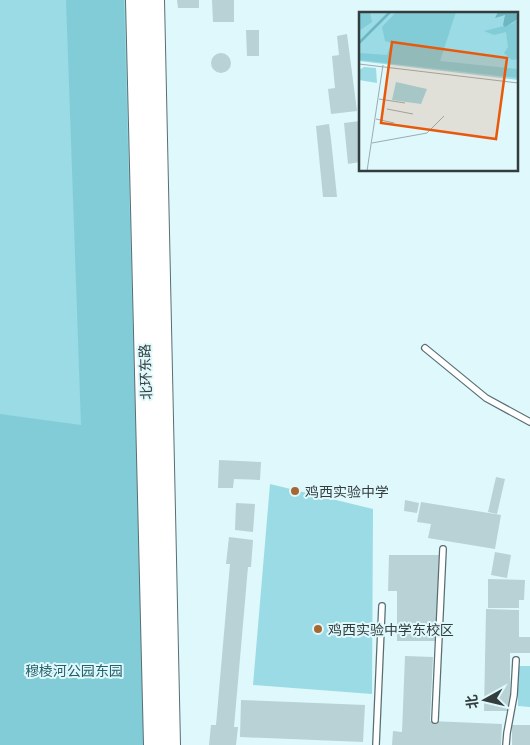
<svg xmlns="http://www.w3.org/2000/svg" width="530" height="745" font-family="Barlow,'Noto Sans SC',sans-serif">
	<rect width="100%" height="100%" fill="#dff8fc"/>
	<path fill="#9adbe5" d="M0 0H131L150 745H0Z
		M270 484 373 509 372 694 253 685Z
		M518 666H530V707L518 706Z"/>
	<path fill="#82ccd8" d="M66 0H124L144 745H0V414L81 425Z"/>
	<path fill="#b9d2d5" d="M177 0H199V8H178Z
		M212 0H234V22H213Z
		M246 30H259V56H247Z
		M347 34 357 111 331 114 328 89 335 88 332 56 339 55 337 36Z
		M211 63a10 10 0 1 1 20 0a10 10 0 1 1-20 0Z
		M360 121V162L348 164 344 123Z
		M329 124 331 139 337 197H323L316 126Z
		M219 460 261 462 260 480 234 479 233 488H218Z
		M496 477 505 479 497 514 488 512Z
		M405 500 419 503 417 513 404 511Z
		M421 502 501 515 495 549 428 538 431 524 417 522Z
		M236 503 255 504 253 532 235 530Z
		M229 537 253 540 251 567H248L234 727H238L236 745H209L211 725H216L230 564H226Z
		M495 552 511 555 507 578 491 575Z
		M389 555H439L438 641H397V591H388Z
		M488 579 525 580 524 600H519V608H488Z
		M486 609 519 610V637H530V653H510V711H484Z
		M405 656 433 657 430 721 502 724 501 745H392L393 731 402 732Z
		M241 700 365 705 363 742 240 737Z
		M512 725H530V745H512Z"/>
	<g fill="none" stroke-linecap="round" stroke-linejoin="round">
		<g stroke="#586e72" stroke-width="8">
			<path id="service" d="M425 348 486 398 530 422
				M435 720 443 549
				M376 745 382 606
				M506 745 507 733 514 695 516 660"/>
		</g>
		<g stroke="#586e72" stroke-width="22">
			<path id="trunk" d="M136 0 154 745
				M154 0 170 745"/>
		</g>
		<use href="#service" stroke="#fff" stroke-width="5.5"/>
		<use href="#trunk" stroke="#fff" stroke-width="20"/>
	</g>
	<g fill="#a86731" stroke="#dff8fc" stroke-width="2">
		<circle cx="295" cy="491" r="5"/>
		<circle cx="318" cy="629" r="5"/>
	</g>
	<g text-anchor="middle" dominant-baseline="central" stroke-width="4" stroke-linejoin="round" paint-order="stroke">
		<g font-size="14" fill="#333d3e" stroke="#dff8fc">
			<text transform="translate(145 372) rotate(-92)">北环东路</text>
		</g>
		<g font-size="14" fill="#333d3e" stroke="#dff8fc" text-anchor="start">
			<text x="305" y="491">鸡西实验中学</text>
			<text x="328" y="629">鸡西实验中学东校区</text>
		</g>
		<g font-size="14" fill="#24616a" stroke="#dff8fc">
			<text x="74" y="670">穆棱河公园东园</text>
		</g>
	</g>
	<g transform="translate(359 12)">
		<rect width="159" height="159" fill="#dff8fc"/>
		<path d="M0 0H159V68L0 49ZM5 55 17 56 18 71 0 68V58ZM37 70 68 77 62 92 33 88Z" fill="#9adbe5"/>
		<path d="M0 0H11L13 10 0 19ZM37 0H97L81 49 159 57V66L0 48V41L28 43 32 31 26 29 23 15ZM159 7V47L153 48 145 41 149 35 147 20 135 23 125 19 153 12Z" fill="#82ccd8"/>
		<path d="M139 0H157L159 7 146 15 144 13 146 3 136 6Z" fill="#6db7c2"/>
		<path fill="none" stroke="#6db7c2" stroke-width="2.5" d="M0 31 31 0"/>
		<path fill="none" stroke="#9aadb0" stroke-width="1" d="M0 52 159 71M20 87 46 91M28 97 54 102M17 107 35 111M13 131 68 121 85 104M8 159 24 53"/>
		<path fill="#e8590c" fill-opacity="0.15" stroke="#e8590c" stroke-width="2.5" d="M33 30 148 46 137 127 22 111Z"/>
		<rect width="159" height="159" fill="none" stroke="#333d3e" stroke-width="2.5"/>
	</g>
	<g transform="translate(485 700) rotate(262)" stroke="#dff8fc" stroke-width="4" paint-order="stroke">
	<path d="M0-4L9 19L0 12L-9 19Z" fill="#333d3e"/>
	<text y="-8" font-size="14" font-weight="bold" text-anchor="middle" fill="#333d3e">北</text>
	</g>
</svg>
